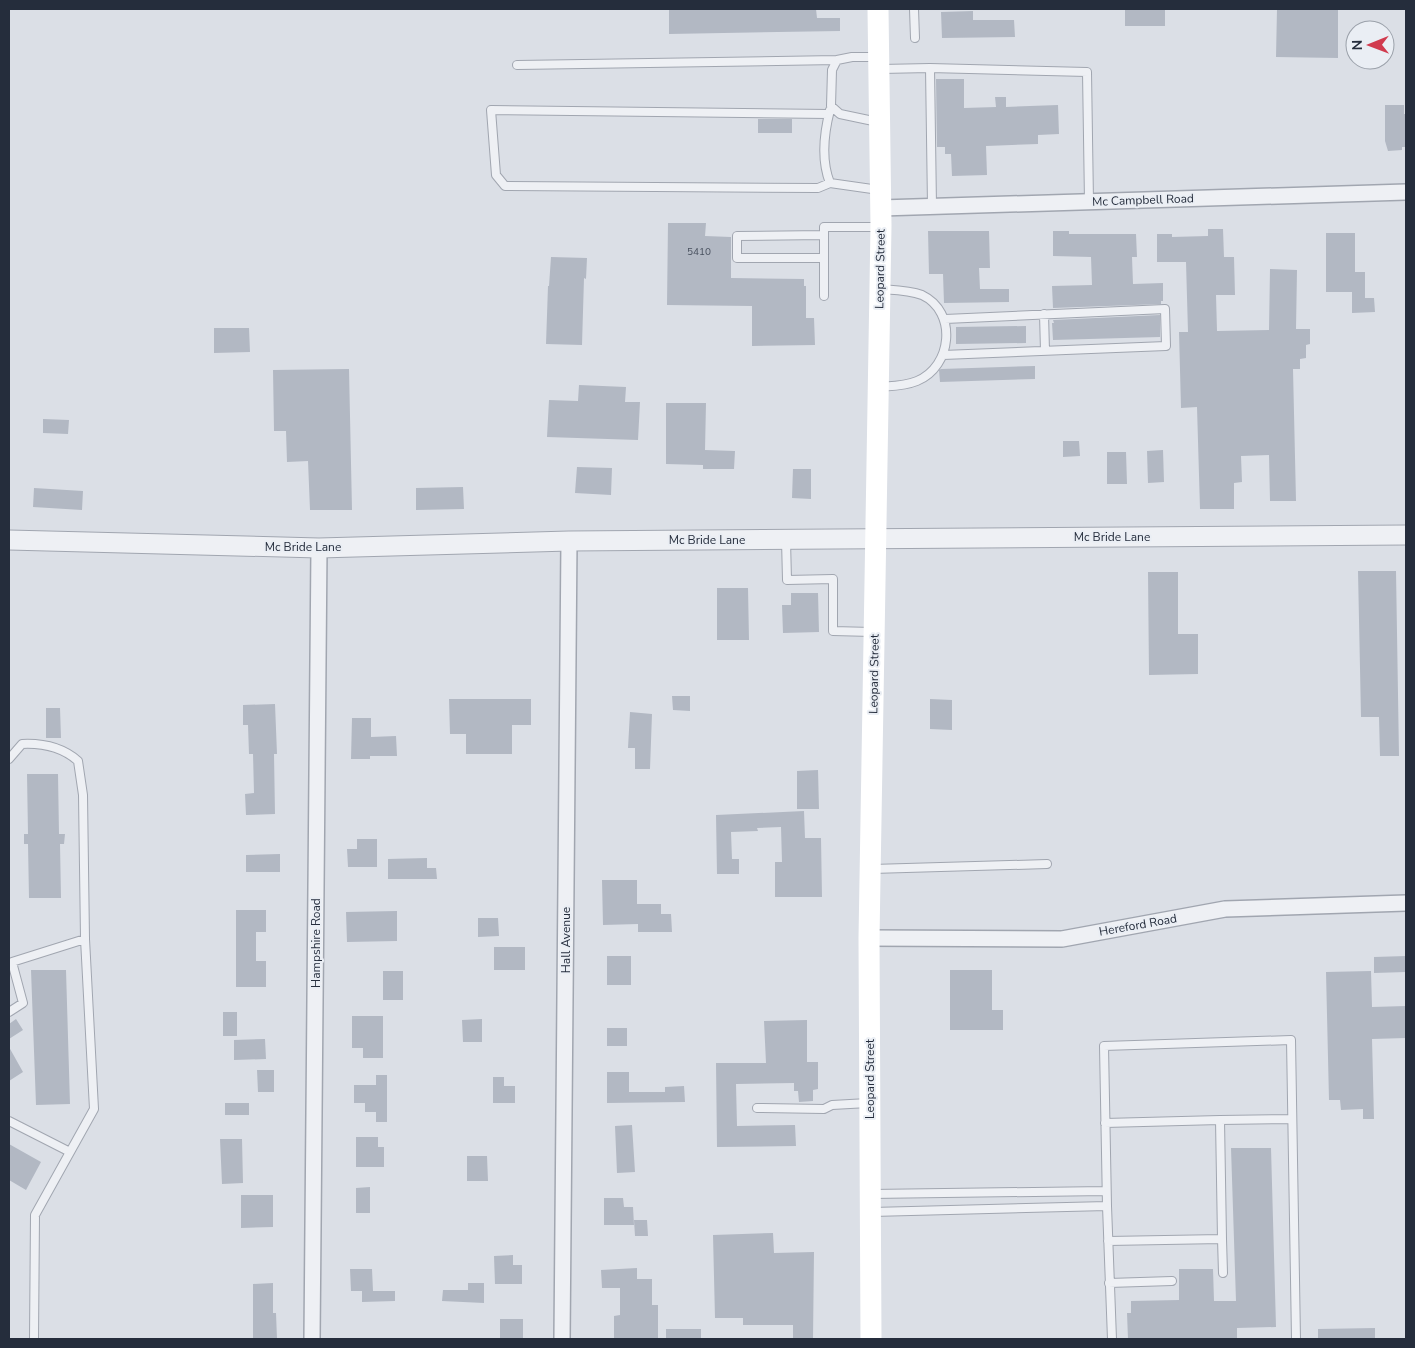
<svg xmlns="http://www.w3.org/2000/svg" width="1415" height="1348" font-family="'Nunito Sans',sans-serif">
	<rect width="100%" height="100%" fill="#dbdfe6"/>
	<path fill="#b2b8c3" d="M669 9H816L817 18H840V31L669 34Z
		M1125 9H1165V26H1125Z
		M1277 9H1338V58L1276 57Z
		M973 11V20H1014L1015 37 942 38 941 12Z
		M936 79H964V108L996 107 995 97H1006V107L1058 105 1059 134 1038 135V144L986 146 987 175 952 176 951 154H945V147H937Z
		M1385 105H1404V114H1406V147H1402V150L1388 151 1385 141Z
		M758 119H792V133H758Z
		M668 223H706L705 236 731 237V278L804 279V286H806V318H814L815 345 752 346V306L667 305Z
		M1208 229H1223L1224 257H1234L1235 295H1216L1217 331 1269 330 1270 269 1297 270 1296 329H1310V344L1306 345V358L1300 359V369H1293L1296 501H1270L1269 455 1241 456 1242 482 1234 483V509H1200L1197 407 1181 408 1179 332H1188L1186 262H1157V234H1172V237L1208 236Z
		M928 231H989L990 268H979L980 289H1009V302L944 303 943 274H929Z
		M1053 231H1069V234H1136L1137 257H1132L1133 284 1163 283V301H1161V304L1053 308 1052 286 1092 285 1091 257 1053 256Z
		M1326 233H1355V272H1365V298H1374L1375 312 1352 313V292H1326Z
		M551 257 587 258 586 279 584 278 582 345 546 344 548 286H549Z
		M1160 315V337L1053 340 1052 323H1054L1053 320Z
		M1026 326V343L956 344V327Z
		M214 328H249L250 352 214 353Z
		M1035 366V379L940 382 939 370 941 369Z
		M349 369 352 510H310L308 461 287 462 286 431H274L273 370Z
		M579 385 626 387 625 402H640L638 440 547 437 549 400 578 401Z
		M666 403H706L705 450 735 451 734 469H703V465L666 464Z
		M43 419 69 420 68 434 43 433Z
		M1063 441H1079L1080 456 1063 457Z
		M1163 450 1164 482 1148 483 1147 451Z
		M1107 452H1126L1127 484H1107Z
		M577 467 612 468 611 495 575 493Z
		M793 469H811V499L792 498Z
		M463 487 464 509 416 510V488Z
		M34 488 83 491 82 510 33 507Z
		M1358 571H1396L1399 756H1380L1379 717H1361Z
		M1148 572H1178V634H1198V674L1149 675Z
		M717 588H748L749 640H717Z
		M791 593H818L819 632 783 633 782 605H791Z
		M672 696H690V711L673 710Z
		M449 699H531V725H512V754H466V734H450Z
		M930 699 952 700V730L930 729Z
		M275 704 277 754H274L275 814 246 815 245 794 254 793 253 754H249L248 725H243V705Z
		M46 708H60L61 738H46Z
		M630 712 652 714 650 769H635V748H628Z
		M352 718H371V737L396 736 397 756H370V759H351Z
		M818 770 819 809H797V771Z
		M27 774H58L59 834H65L64 844H60L61 898H29L28 844H24V834H28Z
		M804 811 805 838H821L822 897H775V862H782L781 827 757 828 758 831 731 832 732 859H739V874H717L716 815Z
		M357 839H377V867H348L347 849H357Z
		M280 854V872H246V855Z
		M427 858V868H436L437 879H388V859Z
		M602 880H637V904H661V914H671L672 932H638V924L603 925Z
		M236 910H266V932H256V961H266V987H236Z
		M397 911V941L347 942 346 912Z
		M478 918H498L499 936 478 937Z
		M494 947H525V970H494Z
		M607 956H631V985H607Z
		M1406 956V972L1374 973V957Z
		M31 970H66L70 1104 36 1105Z
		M950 970H992V1010H1003V1030H950Z
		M383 971H403V1000H383Z
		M1371 971 1372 1007 1406 1006V1038L1372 1039 1374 1119H1363V1109L1341 1110 1340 1100H1329L1326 972Z
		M223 1012H237V1036H223Z
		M352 1016H383V1058H363V1048H352Z
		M16 1019 23 1030 9 1039V1024Z
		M482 1019V1042H463L462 1020Z
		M807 1020V1062H818V1089L813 1090V1101L799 1102 798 1091H794V1083L736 1084 737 1126 795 1125 796 1146 717 1147 716 1063H766L764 1021Z
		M607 1028H627V1046H607Z
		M265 1039 266 1059 234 1060V1040Z
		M9 1047 23 1072 9 1081Z
		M257 1070H274V1092H258Z
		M607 1072H629V1092H665V1087L684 1086 685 1102 607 1103Z
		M376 1075H387V1122H376V1112H365V1103H354V1085H376Z
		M493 1077H504V1086H515V1103H493Z
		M225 1103H249V1115H225Z
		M632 1125 635 1172 617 1173 615 1126Z
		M356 1137H378V1147H384V1167H356Z
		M220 1139H242L243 1183 222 1184Z
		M9 1144 41 1162 26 1190 9 1180Z
		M1231 1148H1271L1276 1327 1237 1328V1339H1128L1127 1313H1131V1301L1179 1300V1269H1213L1214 1301H1236Z
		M467 1156H487L488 1181H467Z
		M370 1187V1213H356V1188Z
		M241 1195H273V1227L241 1228Z
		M604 1198H623L624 1207H633L634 1225H604Z
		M634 1220H647L648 1236H635Z
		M773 1233 774 1253 814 1252 813 1339H793V1325H743V1318H715L713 1235Z
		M513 1255V1265H522V1284H495L494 1256Z
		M637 1268V1279H652V1305H658V1338H614V1316L620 1315V1288H602L601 1270Z
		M350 1269H372L373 1291H395V1301L362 1302V1291H351Z
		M273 1283V1313H276L277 1339H253V1284Z
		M468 1283H484V1303L442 1301 443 1290H468Z
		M500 1319H523V1339H500Z
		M1375 1328V1339H1318V1329Z
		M666 1329H701V1339H666Z"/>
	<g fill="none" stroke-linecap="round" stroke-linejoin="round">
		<g stroke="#a1a6b0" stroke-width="10">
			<path id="service" d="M914 9 915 38
				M877 57H852L837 60 832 70 831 106 840 114 878 122
				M517 65 837 60
				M930 68 932 206
				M881 69 930 68 1087 72 1089 202
				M830 110C824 133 821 160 830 183L879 190
				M829 114 491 110 496 175 505 186 818 188 830 183
				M824 258H737V236L824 235
				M824 296V227H879
				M1044 314 1045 351
				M943 355 1166 346 1165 309 945 319
				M879 387C891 386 905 386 917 381 952 367 958 312 922 295 909 290 894 290 880 289
				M786 540 787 580 833 579V631L872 632
				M9 759 22 744C43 743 62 747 78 761L83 795 85 939
				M872 869 1047 864
				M9 1012 23 1003 12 962 85 939 94 1109 35 1215 34 1339
				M757 1108 824 1109 832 1105 868 1103
				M1220 1120 1292 1119
				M9 1121 70 1152
				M1105 1123 1220 1120 1222 1239 1108 1241
				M871 1194 1106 1191
				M872 1212 1107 1206
				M1222 1239 1223 1273
				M1109 1283 1172 1281
				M1112 1339 1107 1206 1104 1046 1291 1040 1296 1339"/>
		</g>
		<g stroke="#a1a6b0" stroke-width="18">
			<path id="minor" d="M881 208 1406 192
				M869 938 1062 939 1225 909 1406 903
				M312 1339 319 548
				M562 1339 569 541"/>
		</g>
		<g stroke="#a1a6b0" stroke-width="21">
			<path id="tertiary" d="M9 540 319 548 569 541 1406 535"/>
		</g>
		<use href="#service" stroke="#eef0f4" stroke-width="8"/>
		<use href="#minor" stroke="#eef0f4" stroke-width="15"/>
		<use href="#tertiary" stroke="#eef0f4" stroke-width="19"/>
		<path stroke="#fff" stroke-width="21" d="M871 1339 869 938 881 226 878 9"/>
	</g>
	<g text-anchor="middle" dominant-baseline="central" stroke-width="4" stroke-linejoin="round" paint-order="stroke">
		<g font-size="10" fill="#48505e">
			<text x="699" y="252">5410</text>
		</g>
		<g font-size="12" fill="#252d3c" stroke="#eaeef4">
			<text transform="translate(1143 200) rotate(-2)">Mc Campbell Road</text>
			<text transform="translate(880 269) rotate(-89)">Leopard Street</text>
			<text x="1112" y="537">Mc Bride Lane</text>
			<text x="707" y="540">Mc Bride Lane</text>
			<text x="303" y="547">Mc Bride Lane</text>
			<text transform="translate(874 674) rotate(-89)">Leopard Street</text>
			<text transform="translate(1138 925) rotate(-10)">Hereford Road</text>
			<text transform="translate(566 940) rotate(-90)">Hall Avenue</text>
			<text transform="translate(316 943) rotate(-90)">Hampshire Road</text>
			<text transform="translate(870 1079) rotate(-90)">Leopard Street</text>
		</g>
	</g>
	<rect width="1415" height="1348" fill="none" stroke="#252d3c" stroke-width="20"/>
	<g transform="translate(1370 45) rotate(269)"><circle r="24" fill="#eaeef4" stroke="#9ba1aa"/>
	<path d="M0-4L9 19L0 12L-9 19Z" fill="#d13a4e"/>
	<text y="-8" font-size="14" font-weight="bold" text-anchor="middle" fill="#252d3c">N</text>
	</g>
</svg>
